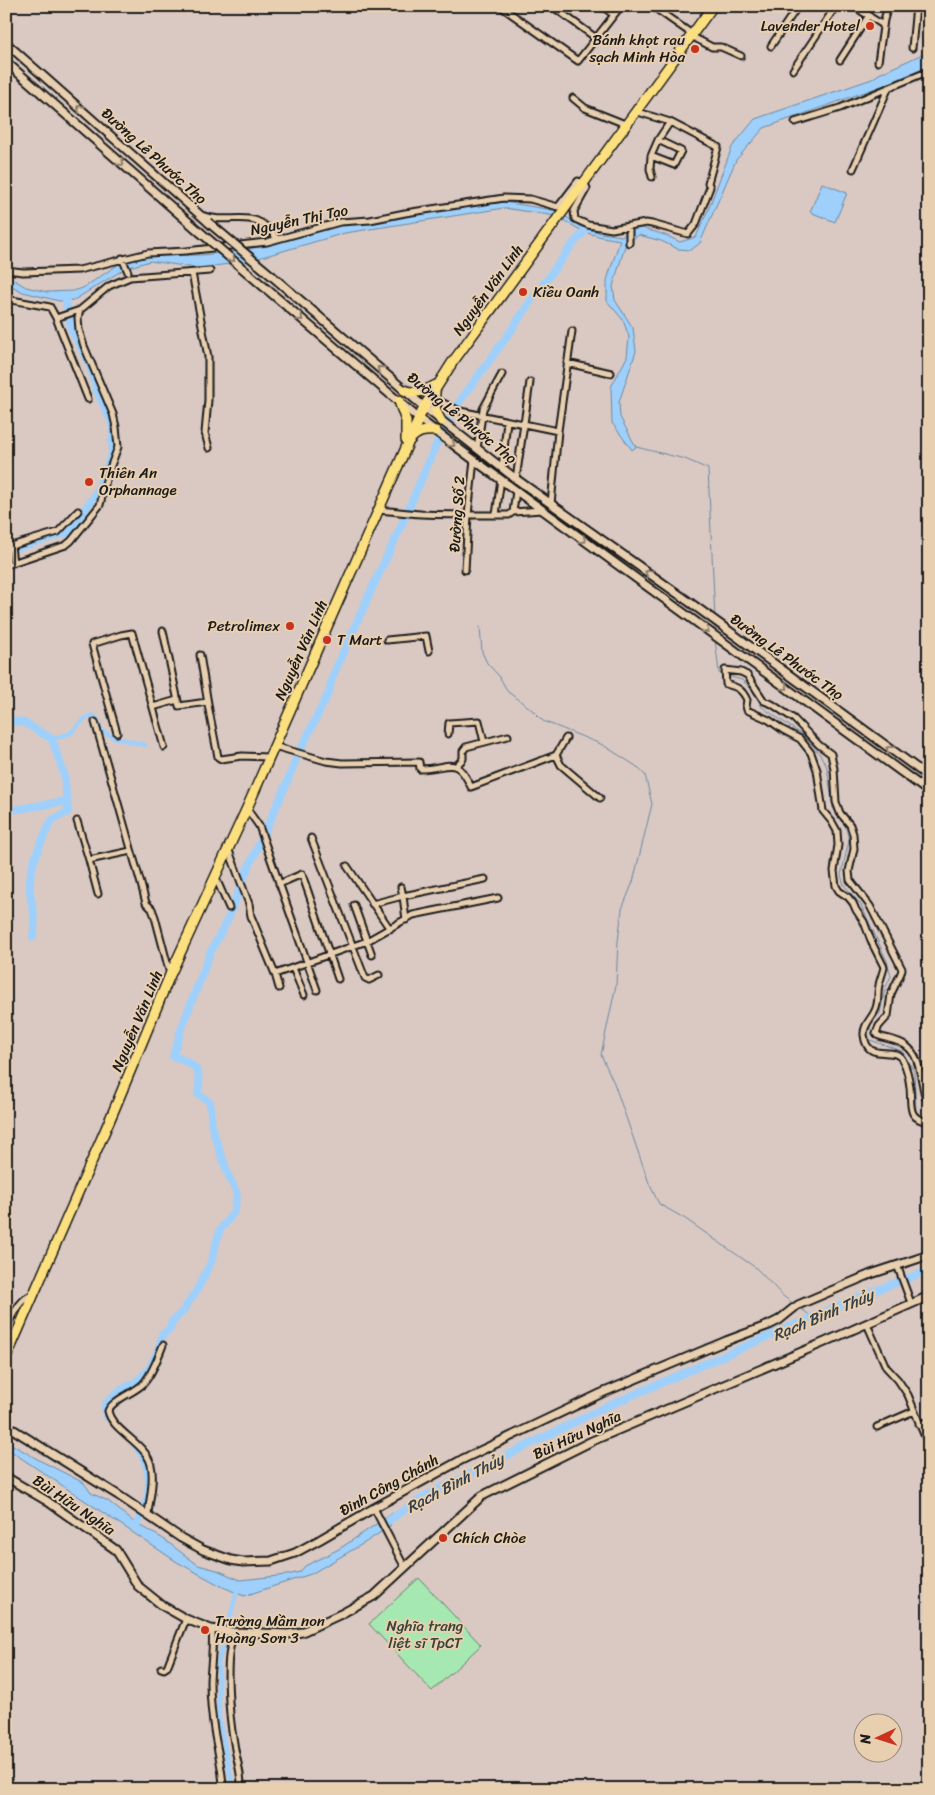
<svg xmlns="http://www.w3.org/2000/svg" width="935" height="1795" font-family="Sriracha,sans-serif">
	<rect width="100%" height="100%" fill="#dac9c3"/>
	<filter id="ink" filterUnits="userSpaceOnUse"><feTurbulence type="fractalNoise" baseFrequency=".02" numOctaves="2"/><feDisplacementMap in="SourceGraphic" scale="10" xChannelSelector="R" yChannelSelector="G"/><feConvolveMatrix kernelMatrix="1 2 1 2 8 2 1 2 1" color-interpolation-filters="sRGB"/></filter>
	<g filter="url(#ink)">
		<path fill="#a6e8b2" stroke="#618267" d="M419 1578 481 1645 432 1691 369 1624Z"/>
		<path fill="#9ed0fb" stroke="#6a88a2" d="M929 51V69L764 128 736 160 700 243 691 250 678 249 661 241 639 235 626 243 613 286 615 300 633 328 636 351 619 402 620 417 636 447 632 450 612 423 611 387 627 357 629 337 623 320 607 301V280L620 240 602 237 584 232 556 216 504 208 345 233 245 262 198 268 150 261 126 268 74 300 59 301 23 292 6 283V275L26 287 47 292 73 291 83 288 125 260 151 255H202L230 252 264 246 345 223 504 202 553 210 558 211 579 226 601 233 622 236 635 226 665 235 680 242 696 237 708 210 732 147 755 119 872 79 879 74Z
			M822 183 847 193 835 222 810 212Z
			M6 1441 39 1460 84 1483 91 1493 108 1501 135 1523 162 1538 198 1565 217 1570 240 1580 287 1575 300 1572 305 1566 339 1549 393 1513 390 1526 366 1542 311 1574 244 1596 223 1587 177 1562 6 1448Z"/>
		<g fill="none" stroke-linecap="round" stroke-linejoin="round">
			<path stroke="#6a88a2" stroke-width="1" d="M636 447 685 459 708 469 715 618
				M480 627 482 652 487 663 499 676 508 692 530 708 543 721 603 745 636 766 645 775 652 804 633 882 622 909 618 941 616 985 601 1055 614 1083 649 1183 659 1204 684 1218 756 1268 783 1296 795 1305
				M715 633V624
				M715 639 719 673 723 675
				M727 676 742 680 752 690 762 707 804 736 819 753 827 767 833 808 838 814
				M845 823 849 841 841 875 844 885 861 905 887 961 891 976 885 989 880 1013 872 1022 868 1034 870 1040 902 1051 914 1071 916 1111 922 1116H929
				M799 1307 812 1317"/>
			<path stroke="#9ed0fb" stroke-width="4.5" d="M52 739 71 733 83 720 92 715 97 719 101 730 113 737 145 745
				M232 1789V1782L219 1720 218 1663 237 1591"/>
			<path stroke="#9ed0fb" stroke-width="8" d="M6 551 69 532 95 495 112 454 113 425 97 391 90 366 71 328 66 301
				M6 720 25 723 52 739 64 774 67 801 6 811
				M33 937C37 917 32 910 30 891 27 871 43 837 52 820L68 812 67 801
				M114 1423 107 1416 105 1405 116 1393 136 1382 148 1371 157 1353 163 1334 171 1328V1323L183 1311 197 1290 211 1262 220 1230 234 1212 237 1194 229 1177 212 1128 210 1102 198 1094C202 1068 196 1065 173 1056L182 1027 210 953 228 919 244 877 283 792 297 757 329 692 332 678 369 595 403 522 436 445 457 405 511 331 528 305 573 244 584 232
				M385 1523 427 1495 603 1408 859 1297 929 1270
				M136 1526C139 1518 144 1511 146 1503 152 1484 149 1461 136 1446"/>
			<g stroke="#1c1c1c" stroke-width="9">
				<path id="street" d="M500 6 578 61 621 6
					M552 6 596 38
					M602 6 614 15
					M652 6 692 34
					M853 6 883 25
					M691 36 712 47H721L741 56
					M771 46 798 6
					M912 48 916 6
					M840 60 869 15
					M878 62 884 20 888 6
					M793 70 836 6
					M573 98 585 108 625 124
					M635 111 670 122 658 140 681 151 674 165 651 156 658 140
					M795 122 840 108 929 71
					M651 156 650 169 652 177
					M853 169 888 89
					M201 215C233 227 254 204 277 239
					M629 227V243
					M122 258 128 272
					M6 270 23 272 79 270 148 253 186 251 267 242 340 222 370 220 405 213 504 198 530 199 558 207 578 181 585 184 587 188 574 211 575 219 588 225 612 229 646 223 652 224 688 234 696 224 710 187 708 183 718 147 670 122
					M192 273 208 357V400L205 433 209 448
					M6 299 50 307 56 318 80 310 109 286 130 277 210 271
					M56 318 88 399
					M567 363 611 373
					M433 398 460 411 558 431 551 504
					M558 431 572 331
					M477 449 483 409 502 374
					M502 468 507 421
					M516 479 530 382
					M516 491 513 512 542 510
					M377 510C392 511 406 513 421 514 446 515 471 515 496 515L501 479
					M496 515H509L513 512
					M11 546 58 532 78 511
					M6 548 11 546 13 563
					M6 565 66 545 71 541 100 505 107 476 118 447 116 427 113 414 84 346 79 330 78 318 80 310
					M465 570 468 515 474 460
					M163 631 179 706 207 702
					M387 640 426 636 429 651
					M200 655 209 710 218 757 221 759 242 756 269 757
					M153 707 177 700
					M95 722 141 884 146 903 152 909 155 917 170 974
					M117 733 92 644 121 635 132 633 164 747
					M448 734 449 723 479 721 484 742
					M274 746 326 761 342 763 419 762 420 769C448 769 456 753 471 787L556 755 561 765 600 798
					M556 755 566 738
					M457 765 463 759V751L466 747 508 736
					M247 809 259 826 317 990
					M77 821 89 860 131 851
					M311 838 365 978 369 980 379 975
					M228 848 249 904 251 916 275 974 367 941 413 915 498 898
					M89 860 98 894
					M347 866 390 929
					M215 876 229 908
					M279 884 302 874 338 979
					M372 904 403 896 401 887
					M354 905 372 955
					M406 920 403 896 485 879
					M293 968 304 995
					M275 974 279 988
					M929 1100 926 1099C920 1082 922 1056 905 1045 898 1040 887 1039 879 1036L876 1033 879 1026 888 1016 891 994 901 973 902 969 870 906 850 880 849 871 854 849 853 834 850 825 840 813 836 802 834 769 831 754 819 745 794 719 772 704 764 701 747 675 741 672 725 670 726 684C737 687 742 689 747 700L746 706 747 710 769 720 783 730 800 739 811 753 817 770 823 811 832 822 837 831 838 845 834 871 836 886 839 891 848 897 853 903 856 910 864 922 872 943 884 967C883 973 880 979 879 985 877 993 879 1000 876 1008 873 1018 863 1024 864 1035 867 1065 895 1043 903 1061 907 1069 909 1079 910 1087 912 1105 906 1119 929 1122
					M897 1265 911 1303
					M867 1324 886 1367 898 1380 908 1395 929 1447
					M6 1327C13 1316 19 1299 32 1295
					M919 1424 929 1422
					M877 1427 914 1411
					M374 1508 404 1566
					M148 1515C149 1500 155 1481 151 1465 146 1443 112 1431 108 1411 112 1400 134 1393 143 1384 152 1374 158 1358 163 1345
					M211 1629C215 1636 210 1671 210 1682 210 1700 212 1718 215 1736 218 1753 223 1771 223 1789
					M240 1633H236C222 1649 230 1722 234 1743 236 1759 242 1773 241 1789
					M161 1668 164 1669 167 1667 186 1619"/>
			</g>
			<g stroke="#1c1c1c" stroke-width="11">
				<path id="secondary" d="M6 43 208 222
					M6 62 200 232
					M272 276 424 407 516 479 688 601 929 777
					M263 286 418 418 474 460 929 792
					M798 1305 871 1274 929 1255
					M6 1425 118 1495 181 1538 203 1550 231 1560 243 1562 271 1561 295 1553 319 1540 374 1508 463 1459 602 1393 726 1341 769 1325 779 1320 795 1307
					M6 1477 47 1501 116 1550 138 1586 163 1606 186 1619 211 1629 234 1632 288 1634 302 1632 341 1614 374 1596 482 1496 592 1441 825 1342 929 1296"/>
			</g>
			<g stroke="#1c1c1c" stroke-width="12">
				<path id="highway" d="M404 390C416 395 425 391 436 385
					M435 393C433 403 435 411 441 421
					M399 401 406 421V440
					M410 440C417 431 425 430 436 431
					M6 1358 114 1110 170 975 247 808 424 407 452 363 713 6"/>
			</g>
			<use href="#street" stroke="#e8cfb0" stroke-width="5"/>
			<use href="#secondary" stroke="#e8cfb0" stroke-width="7"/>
			<use href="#highway" stroke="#fce080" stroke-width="9"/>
			<g stroke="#1c1c1c" stroke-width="11" stroke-linecap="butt">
				<path id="secondary-bridge" d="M208 222 272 276
					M200 232 263 286"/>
			</g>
			<use href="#secondary-bridge" stroke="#e8cfb0" stroke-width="7"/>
		</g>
		<defs><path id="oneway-chevron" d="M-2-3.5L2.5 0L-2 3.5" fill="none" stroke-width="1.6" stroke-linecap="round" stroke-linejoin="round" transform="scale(1.25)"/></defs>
		<g stroke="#8c7e6d">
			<use href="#oneway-chevron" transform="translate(80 108) rotate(-138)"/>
			<use href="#oneway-chevron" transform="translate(121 163) rotate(42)"/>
			<use href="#oneway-chevron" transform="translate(232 259) rotate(41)"/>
			<use href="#oneway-chevron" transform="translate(300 318) rotate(40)"/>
			<use href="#oneway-chevron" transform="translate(380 369) rotate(-139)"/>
			<use href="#oneway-chevron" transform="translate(452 444) rotate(37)"/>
			<use href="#oneway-chevron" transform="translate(583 540) rotate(36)"/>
			<use href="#oneway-chevron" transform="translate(648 573) rotate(-145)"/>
			<use href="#oneway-chevron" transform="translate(706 630) rotate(36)"/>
			<use href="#oneway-chevron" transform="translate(785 687) rotate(36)"/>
			<use href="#oneway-chevron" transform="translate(889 749) rotate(-144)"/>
		</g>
	</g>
	<g fill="#c8321e" stroke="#e8cfb0" stroke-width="2">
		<circle cx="870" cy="26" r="5"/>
		<circle cx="695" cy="49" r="5"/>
		<circle cx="523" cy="292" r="5"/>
		<circle cx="89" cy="482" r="5"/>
		<circle cx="290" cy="626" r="5"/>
		<circle cx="327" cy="640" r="5"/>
		<circle cx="443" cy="1538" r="5"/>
		<circle cx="205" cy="1630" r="5"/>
	</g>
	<g text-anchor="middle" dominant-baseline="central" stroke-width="4" stroke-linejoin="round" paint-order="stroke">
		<g font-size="15" fill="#1c1c1c" stroke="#e8cfb0" text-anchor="start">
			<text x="860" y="26" text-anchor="end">Lavender Hotel</text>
			<text x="685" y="40" text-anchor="end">Bánh khọt rau<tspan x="685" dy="17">sạch Minh Hòa</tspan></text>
			<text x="533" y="292">Kiều Oanh</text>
			<text x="99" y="473">Thiên An<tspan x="99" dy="17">Orphannage</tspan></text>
			<text x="280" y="626" text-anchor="end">Petrolimex</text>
			<text x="337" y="640">T Mart</text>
			<text x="453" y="1538">Chích Chòe</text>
			<text x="215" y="1621">Trường Mầm non<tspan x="215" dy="17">Hoàng Sơn 3</tspan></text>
		</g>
		<g font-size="15" fill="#1c1c1c" stroke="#e8cfb0">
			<text transform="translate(154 156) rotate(42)">Đường Lê Phước Thọ</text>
			<text transform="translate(299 220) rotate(-12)">Nguyễn Thị Tạo</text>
			<text transform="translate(488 290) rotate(-54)">Nguyễn Văn Linh</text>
			<text transform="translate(462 418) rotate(39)">Đường Lê Phước Thọ</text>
			<text transform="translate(457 514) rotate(-86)">Đường Số 2</text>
			<text transform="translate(301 650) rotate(-66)">Nguyễn Văn Linh</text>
			<text transform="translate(787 657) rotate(36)">Đường Lê Phước Thọ</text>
			<text transform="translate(137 1021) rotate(-67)">Nguyễn Văn Linh</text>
			<text transform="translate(577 1435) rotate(-25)">Bùi Hữu Nghĩa</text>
			<text transform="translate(389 1485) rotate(-29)">Đinh Công Chánh</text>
			<text transform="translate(74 1505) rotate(34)">Bùi Hữu Nghĩa</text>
		</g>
		<g font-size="15" fill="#38453a" stroke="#e8cfb0">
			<text x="425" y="1626">Nghĩa trang<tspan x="425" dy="17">liệt sĩ TpCT</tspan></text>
		</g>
		<g font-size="16" font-style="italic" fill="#364049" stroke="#e8cfb0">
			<text transform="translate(823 1315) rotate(-23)">Rạch Bình Thủy</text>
			<text transform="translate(455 1483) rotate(-28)">Rạch Bình Thủy</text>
		</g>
	</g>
	<rect width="935" height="1795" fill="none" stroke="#e8cfb0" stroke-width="25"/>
	<rect x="12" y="12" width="910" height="1770" fill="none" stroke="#1c1c1c" stroke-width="2" filter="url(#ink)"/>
	<g transform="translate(878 1738) rotate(266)"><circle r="24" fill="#e8cfb0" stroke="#968775"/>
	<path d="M0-4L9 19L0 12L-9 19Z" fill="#c8321e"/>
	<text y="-8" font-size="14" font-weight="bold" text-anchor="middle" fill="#1c1c1c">N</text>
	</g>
</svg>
